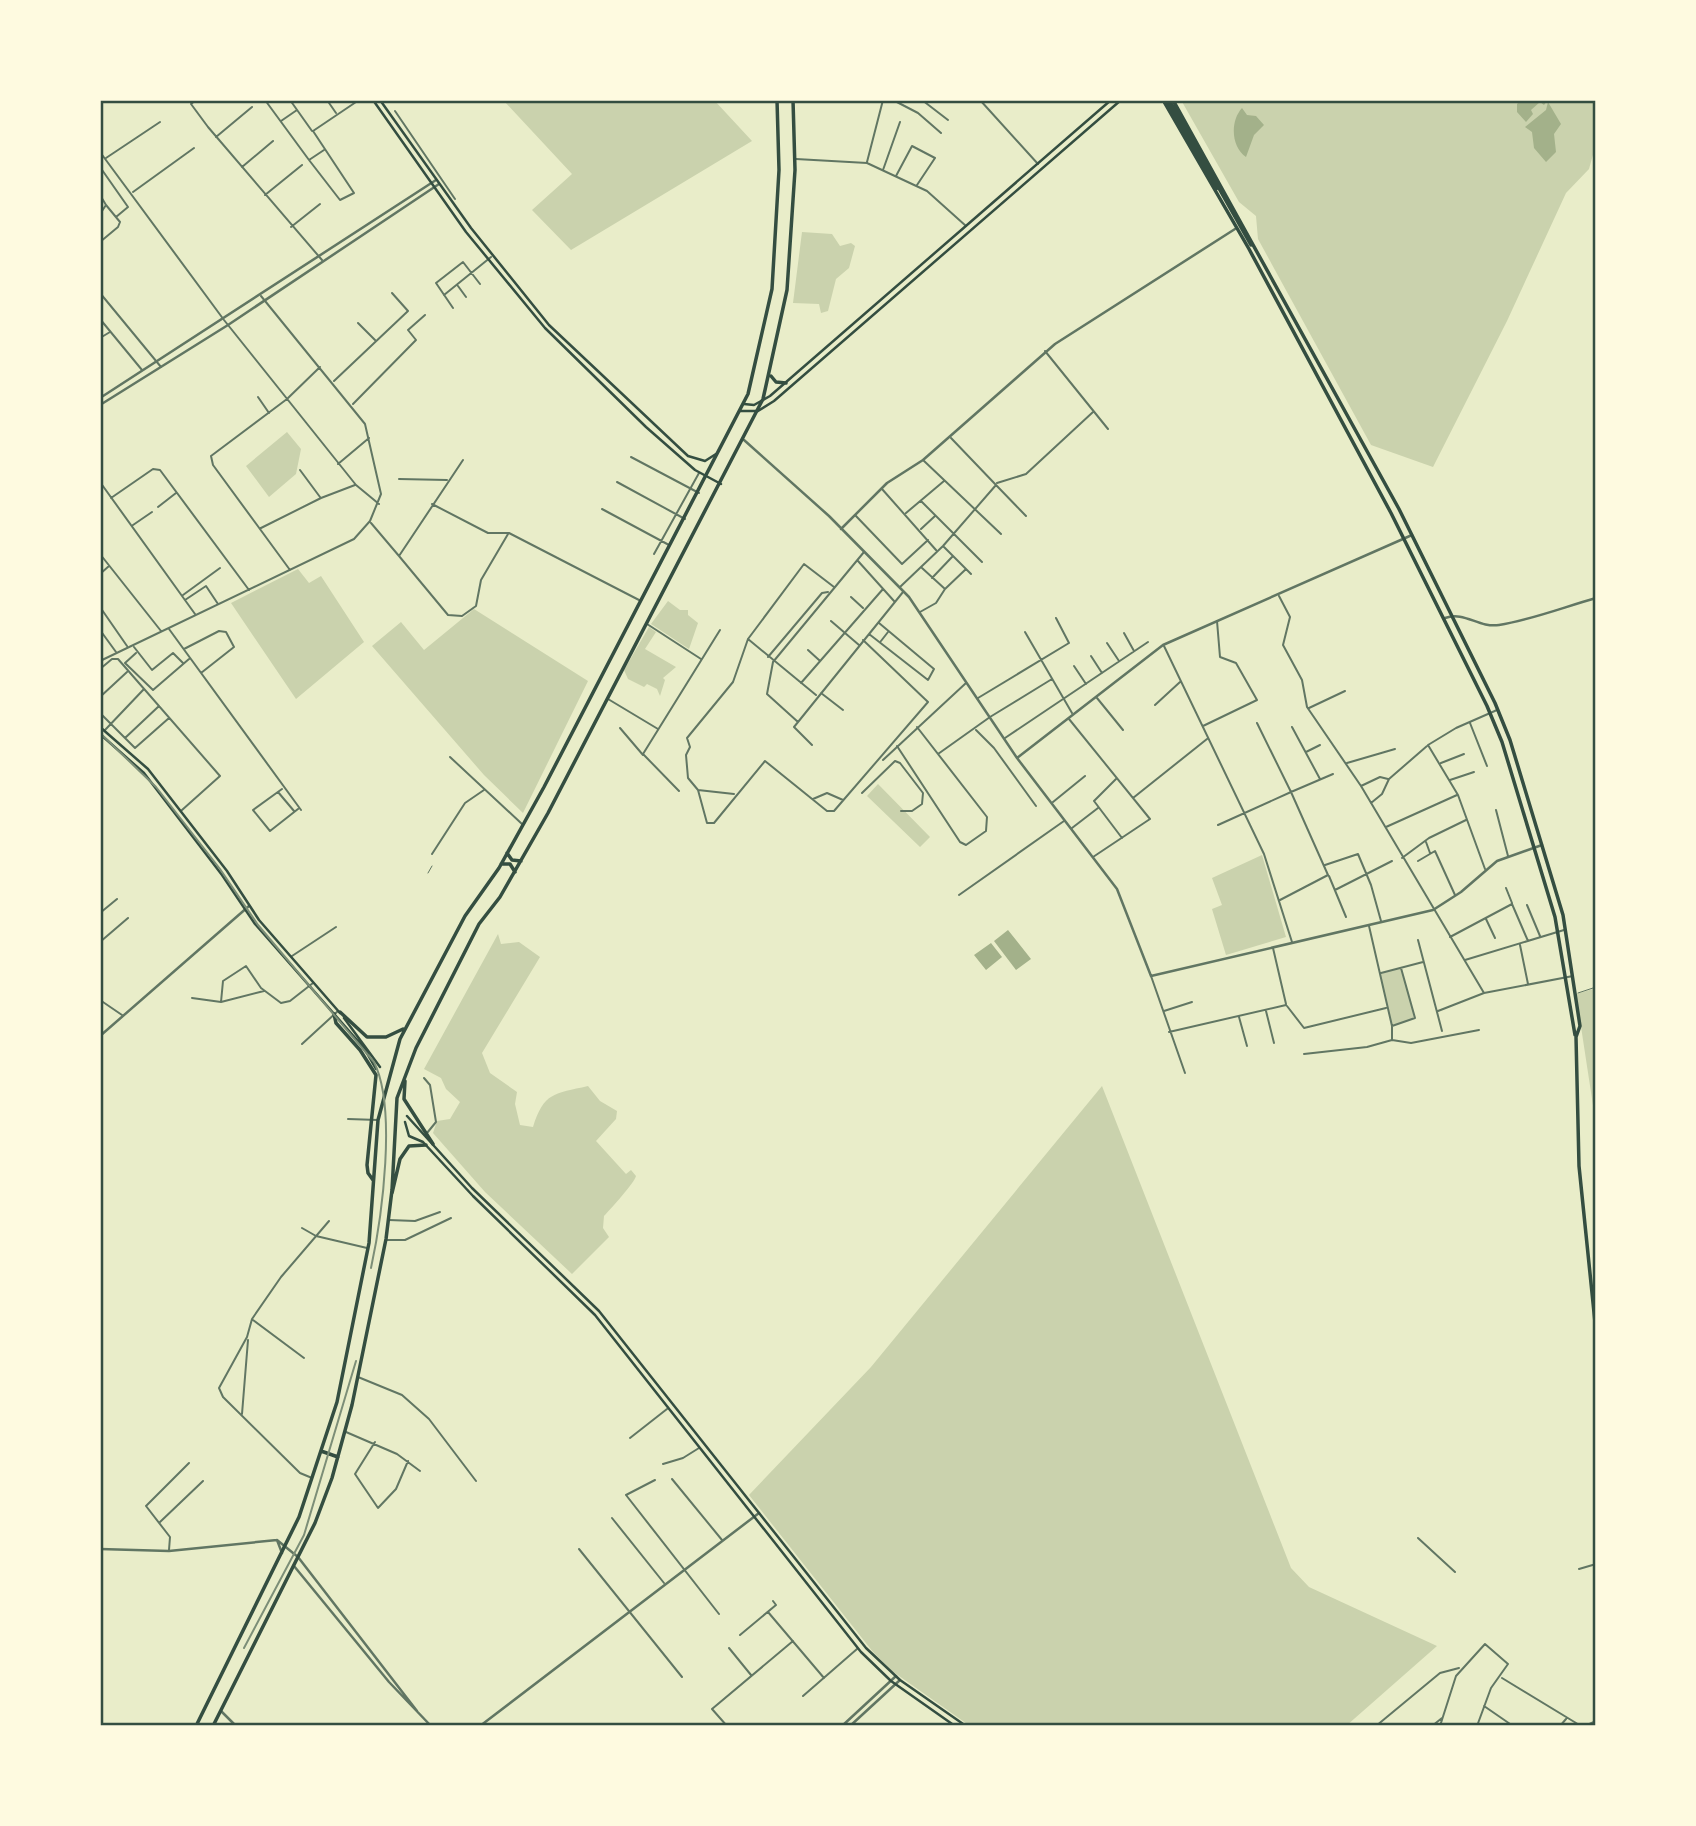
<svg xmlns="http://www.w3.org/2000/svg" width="1696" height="1826" font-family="Rubik,sans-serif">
	<rect width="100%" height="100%" fill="#e9edc9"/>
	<path fill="#cad2ad" d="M503 100H714L752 141 571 250 532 210 572 174Z
		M1181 100H1596V144L1589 169 1566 193 1507 321 1433 467 1371 445 1258 239 1256 216 1239 202Z
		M802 232 832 234 840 246 851 243 855 246 849 268 836 279 828 311 821 313 819 304 793 303Z
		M287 432 301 449 296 474 269 497 246 466Z
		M298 569 309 583 321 576 364 642 296 699 231 603Z
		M668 601 680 610H688V615L698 623 689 649 651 624Z
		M474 609 588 681 523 813 484 775 372 646 401 622 424 650Z
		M649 627 656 632 645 649 676 667 663 678 665 680 660 696 657 689 647 684 644 687 628 679 624 670Z
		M878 784 930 837 920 847 867 796Z
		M1262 855 1286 937 1226 955 1212 909 1222 905 1212 878Z
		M498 934 501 944 519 942 540 957 482 1053 490 1073 517 1092 515 1104 520 1125 533 1127C544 1092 554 1094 588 1086L600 1101 617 1111 616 1119 596 1141 626 1174 631 1170 636 1176C635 1182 610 1210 604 1216L603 1228 609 1237 572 1274 485 1192 433 1133 437 1121 450 1119 460 1102 446 1089 441 1078 424 1069Z
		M1401 968 1415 1018 1392 1026 1380 974Z
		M1596 988V1125L1576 994Z
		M1102 1086 1291 1568 1309 1587 1437 1646 1346 1726H970L892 1671 873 1652 749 1495 871 1367Z"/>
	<path fill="#a3b18a" d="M1521 100H1548L1544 105 1540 102 1531 110 1533 114 1526 122 1517 112V104Z
		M1548 102 1561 124 1554 134 1556 152 1546 162 1534 148 1532 132 1525 127 1546 110Z
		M1242 108 1247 115 1256 116 1264 125 1254 135 1246 157C1231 147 1230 121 1242 108Z
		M1008 930 1031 959 1016 970 994 941Z
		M991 943 1002 957 986 970 974 955Z"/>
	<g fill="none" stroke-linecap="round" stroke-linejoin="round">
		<path stroke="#617663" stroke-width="1" d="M428 873 432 866
			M1578 993 1596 987"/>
		<path stroke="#617663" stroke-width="2" d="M196 100 191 104 208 127 322 260
			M265 100 309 160 324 150
			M290 100 312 131
			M327 100 336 113
			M893 100 918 113 941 133
			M922 100 948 120
			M980 100 1038 164
			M395 111 455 199
			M281 121 297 110
			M216 137 252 107
			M100 152 224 320 356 485 379 504
			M106 158 160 122
			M796 159 867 163 927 191 966 226
			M309 160 340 200 354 193 313 131 359 100
			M867 162 883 100
			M100 167 128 207 116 217
			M242 167 273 141
			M883 170 900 122
			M896 176 912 146 935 158 917 185
			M133 192 194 148
			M100 195 106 205 100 214
			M265 195 302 165
			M291 227 320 204
			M100 242 118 227 120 222 106 205
			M458 286 466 297
			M100 293 161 367
			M444 295 491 257
			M453 308 436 283 463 262 480 284
			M100 319 142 370
			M358 323 375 340
			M100 338 110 332
			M1045 351 1108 429
			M334 381 408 311 392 293
			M258 397 269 413
			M353 404 416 340 408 330 425 315
			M631 457 699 493
			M923 460 1001 534
			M338 464 369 438
			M300 470 320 497
			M399 479 447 480
			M100 482 195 614
			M617 482 685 519
			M997 483 1026 474 1093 412
			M996 485 1026 516
			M882 489 936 550
			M111 498 153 469 160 470 249 590
			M921 501 982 562
			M432 504 488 533H509L639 600
			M158 507 176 493
			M602 509 669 545
			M906 513 944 481
			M855 515 902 564 928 540
			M371 523 399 556 463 460
			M133 525 152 512
			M261 528 321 498 355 485
			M921 529 935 516
			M944 547 971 574
			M100 554 161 631
			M654 554 699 473
			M399 556 448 615 462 616 476 606 481 580 508 534
			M858 561 894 601
			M922 568 945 589 966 569
			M290 570 213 465 211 456 287 399 320 367
			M100 574 109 566
			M932 578 952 557
			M834 587 804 564 748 639 733 682 687 738 690 747 686 755 688 778 698 790 707 823H714L765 761 827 811H834L928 702 863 640
			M900 587 943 546 996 485 951 438
			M183 595 220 568
			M1279 596 1290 617 1283 645 1302 680 1307 707 1361 786 1484 993 1573 976
			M851 597 863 608
			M185 600 206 586 218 604
			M100 607 127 646
			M920 612 936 603 945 589
			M831 621 859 645
			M647 624 701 659
			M169 629 301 810
			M100 630 116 652
			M1025 632 1072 713
			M1124 633 1134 651
			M869 634 928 680 934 669 879 623
			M748 639 816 695
			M881 641 888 632
			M1107 643 1119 661
			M1164 646 1264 854 1292 942
			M134 647 152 670 173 653 183 663
			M184 649 219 631 226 632 234 647 201 673
			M808 650 819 660
			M136 653 125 663 153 690 189 659
			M1091 656 1102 673
			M768 657 822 593 828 592
			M100 661 354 539 370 521 381 494 365 424 261 296
			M1074 666 1086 684
			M100 669 112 659H118L220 776 182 810
			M801 683 883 589
			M821 693 843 710
			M100 697 127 672
			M978 698 1069 643 1056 618
			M1097 698 1123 730
			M608 699 658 729
			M1155 705 1180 682
			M1309 708 1345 691
			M100 713 135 748 169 718
			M1069 719 1150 819 1093 857
			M798 722 767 694 773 662 864 552
			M1257 723 1291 792 1333 774
			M1470 723 1487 766
			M1203 726 1257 700 1236 663 1220 657 1217 621
			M1292 727 1320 779
			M620 728 643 755
			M105 730 144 689
			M976 730 994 748 1036 806
			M125 738 159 706
			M1005 738 1148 642
			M812 745 794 727 903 592
			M897 746 960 842 966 845 986 831 987 817 917 727
			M1306 752 1320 745
			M938 754 990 717 1052 679
			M450 757 522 824
			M883 760 966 683
			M1347 763 1395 749
			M1441 763 1464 754
			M1116 779 1094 801 1122 838
			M1450 780 1474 772
			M1361 786 1380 777 1388 779
			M282 789 253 810 270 831 298 809
			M698 790 734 794
			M679 791 643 754 720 630
			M278 792 294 811
			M862 793 895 761 900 763 923 793 922 804 912 811H901
			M1133 798 1207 739
			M813 799 827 793 843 800
			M1053 802 1085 776
			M1371 803 1382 794 1389 779 1427 746
			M1496 810 1508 856
			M1218 825 1291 792 1328 875 1280 900
			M1386 827 1457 795
			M1072 828 1098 808
			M1426 842 1430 853
			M432 854 465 803 484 790
			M1402 858 1429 838 1466 820
			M1418 861 1435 851 1455 895
			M1325 865 1358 854 1371 885 1381 921
			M1485 869 1458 795 1428 745 1456 728 1497 710
			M1329 876 1346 917
			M1506 888 1512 903
			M1335 890 1392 861
			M959 895 1064 821
			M1527 905 1540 936
			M100 913 117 899
			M1486 919 1495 938
			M1369 926 1392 1026V1040
			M1450 937 1512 904 1528 941
			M1418 940 1442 1031
			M100 942 128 918
			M1520 945 1528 984
			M1273 948 1286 1004
			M292 956 336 927
			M1465 960 1564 930
			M1381 973 1423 962
			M1151 976 1185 1073
			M192 998 221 1002 264 991
			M100 1000 122 1015
			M221 1002 223 981 246 966 261 988 281 1003 290 1001 313 983
			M1287 1006 1304 1028 1386 1008
			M1164 1011 1192 1002
			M1266 1011 1274 1043
			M1438 1011 1484 993
			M1239 1017 1247 1046
			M1392 1026 1415 1018 1401 968
			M1169 1032 1286 1005
			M302 1044 338 1011
			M1304 1054 1367 1047 1392 1040 1411 1043 1479 1030
			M424 1078 430 1085 436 1122 427 1133
			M348 1119 378 1120
			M389 1220 415 1221 440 1212
			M302 1228 316 1236 367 1248
			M387 1240H405L451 1218
			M253 1320 304 1358
			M358 1377 402 1395 429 1419 476 1481
			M242 1414 248 1340
			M346 1432 397 1454 420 1471
			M630 1438 667 1409
			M375 1442 355 1474 378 1508 396 1489 408 1461
			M663 1464 683 1458 699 1448
			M312 1478 300 1473 223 1397 219 1388 247 1337 252 1319 281 1277 329 1221
			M672 1479 722 1540
			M655 1480 626 1495 719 1614
			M612 1518 664 1583
			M160 1522 203 1481
			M1418 1538 1455 1572
			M579 1549 682 1677
			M169 1550 170 1537 146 1506 189 1463
			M1579 1569 1596 1564
			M768 1612 824 1678
			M740 1635 776 1605 773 1601
			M729 1648 751 1675
			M1502 1678 1581 1726
			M803 1696 857 1649
			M1484 1706 1513 1726
			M727 1726 712 1709 793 1641
			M1376 1726 1440 1673 1459 1668
			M1432 1726 1442 1718
			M1440 1726 1456 1676 1485 1644 1508 1664 1491 1688 1477 1726
			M1560 1726 1566 1719
			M1585 1726 1596 1721"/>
		<path stroke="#617663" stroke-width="2.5" d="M100 398 436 180
			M100 405 228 325 439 184
			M744 440 829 516 909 597 1017 758 1117 889 1151 976 1433 910 1461 892 1497 861 1542 845
			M841 529 887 483 923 460 1055 344 1235 229
			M1445 618C1465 611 1478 628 1499 625 1531 620 1564 607 1596 598
			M1017 758 1163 645 1412 535
			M100 1036 249 906
			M277 1540 282 1553
			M100 1549 169 1551 277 1540 298 1557 417 1711
			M294 1566 389 1682 431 1726
			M221 1711 236 1726
			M480 1726 759 1513
			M842 1726 896 1676
			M850 1726 900 1680"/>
		<path stroke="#344e41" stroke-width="2.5" d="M373 100 466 232 545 328 646 427 695 470 721 484
			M380 100 471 228 549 325 688 456 705 461 716 454
			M744 404 754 405 770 396 1111 100
			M740 411H758L774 401 1121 100
			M100 727 148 769 227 871 259 920 340 1013
			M100 734 144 773 222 875 255 924 364 1048 376 1069
			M344 1018 380 1067
			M407 1116 472 1188 599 1311 866 1648 900 1680 966 1726
			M405 1122 409 1136 423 1142 473 1196 595 1315 861 1652 891 1681 955 1726"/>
		<path stroke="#344e41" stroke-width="3.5" d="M1163 100 1249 249 1391 513 1487 706 1502 742 1555 917 1575 1035
			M1166 100 1216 189
			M1169 100 1251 245
			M1173 100 1399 509 1495 703 1510 740 1563 915 1580 1026 1576 1037 1579 1166 1596 1332"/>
		<path stroke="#344e41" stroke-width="3.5" d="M771 376 776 382 786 383
			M507 853 512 860 521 861
			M501 864H510L515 872
			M340 1012 367 1037H386L403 1029
			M334 1014 336 1023 360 1050 376 1075 367 1165 368 1173 373 1180
			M405 1081 404 1099 433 1144
			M392 1193 400 1159 409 1146 426 1145
			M321 1451 338 1457
			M196 1726 299 1517 337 1402 369 1243 378 1120 400 1039 465 916 499 868 544 787 748 394 772 289 779 170 777 100
			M213 1726 315 1523 332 1478 352 1405 386 1239 392 1190 397 1098 416 1048 479 924 500 897 548 813 763 399 787 290 795 170 793 100"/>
		<path stroke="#7c8e77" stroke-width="2" d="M100 733 156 787 220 869 258 925 374 1062C397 1108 382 1217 371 1268
			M244 1648 304 1535 356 1361"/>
	</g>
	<rect width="1696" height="1826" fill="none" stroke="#fefae0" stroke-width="203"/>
	<rect x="102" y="102" width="1492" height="1622" fill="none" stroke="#344e41" stroke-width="2.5"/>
</svg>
